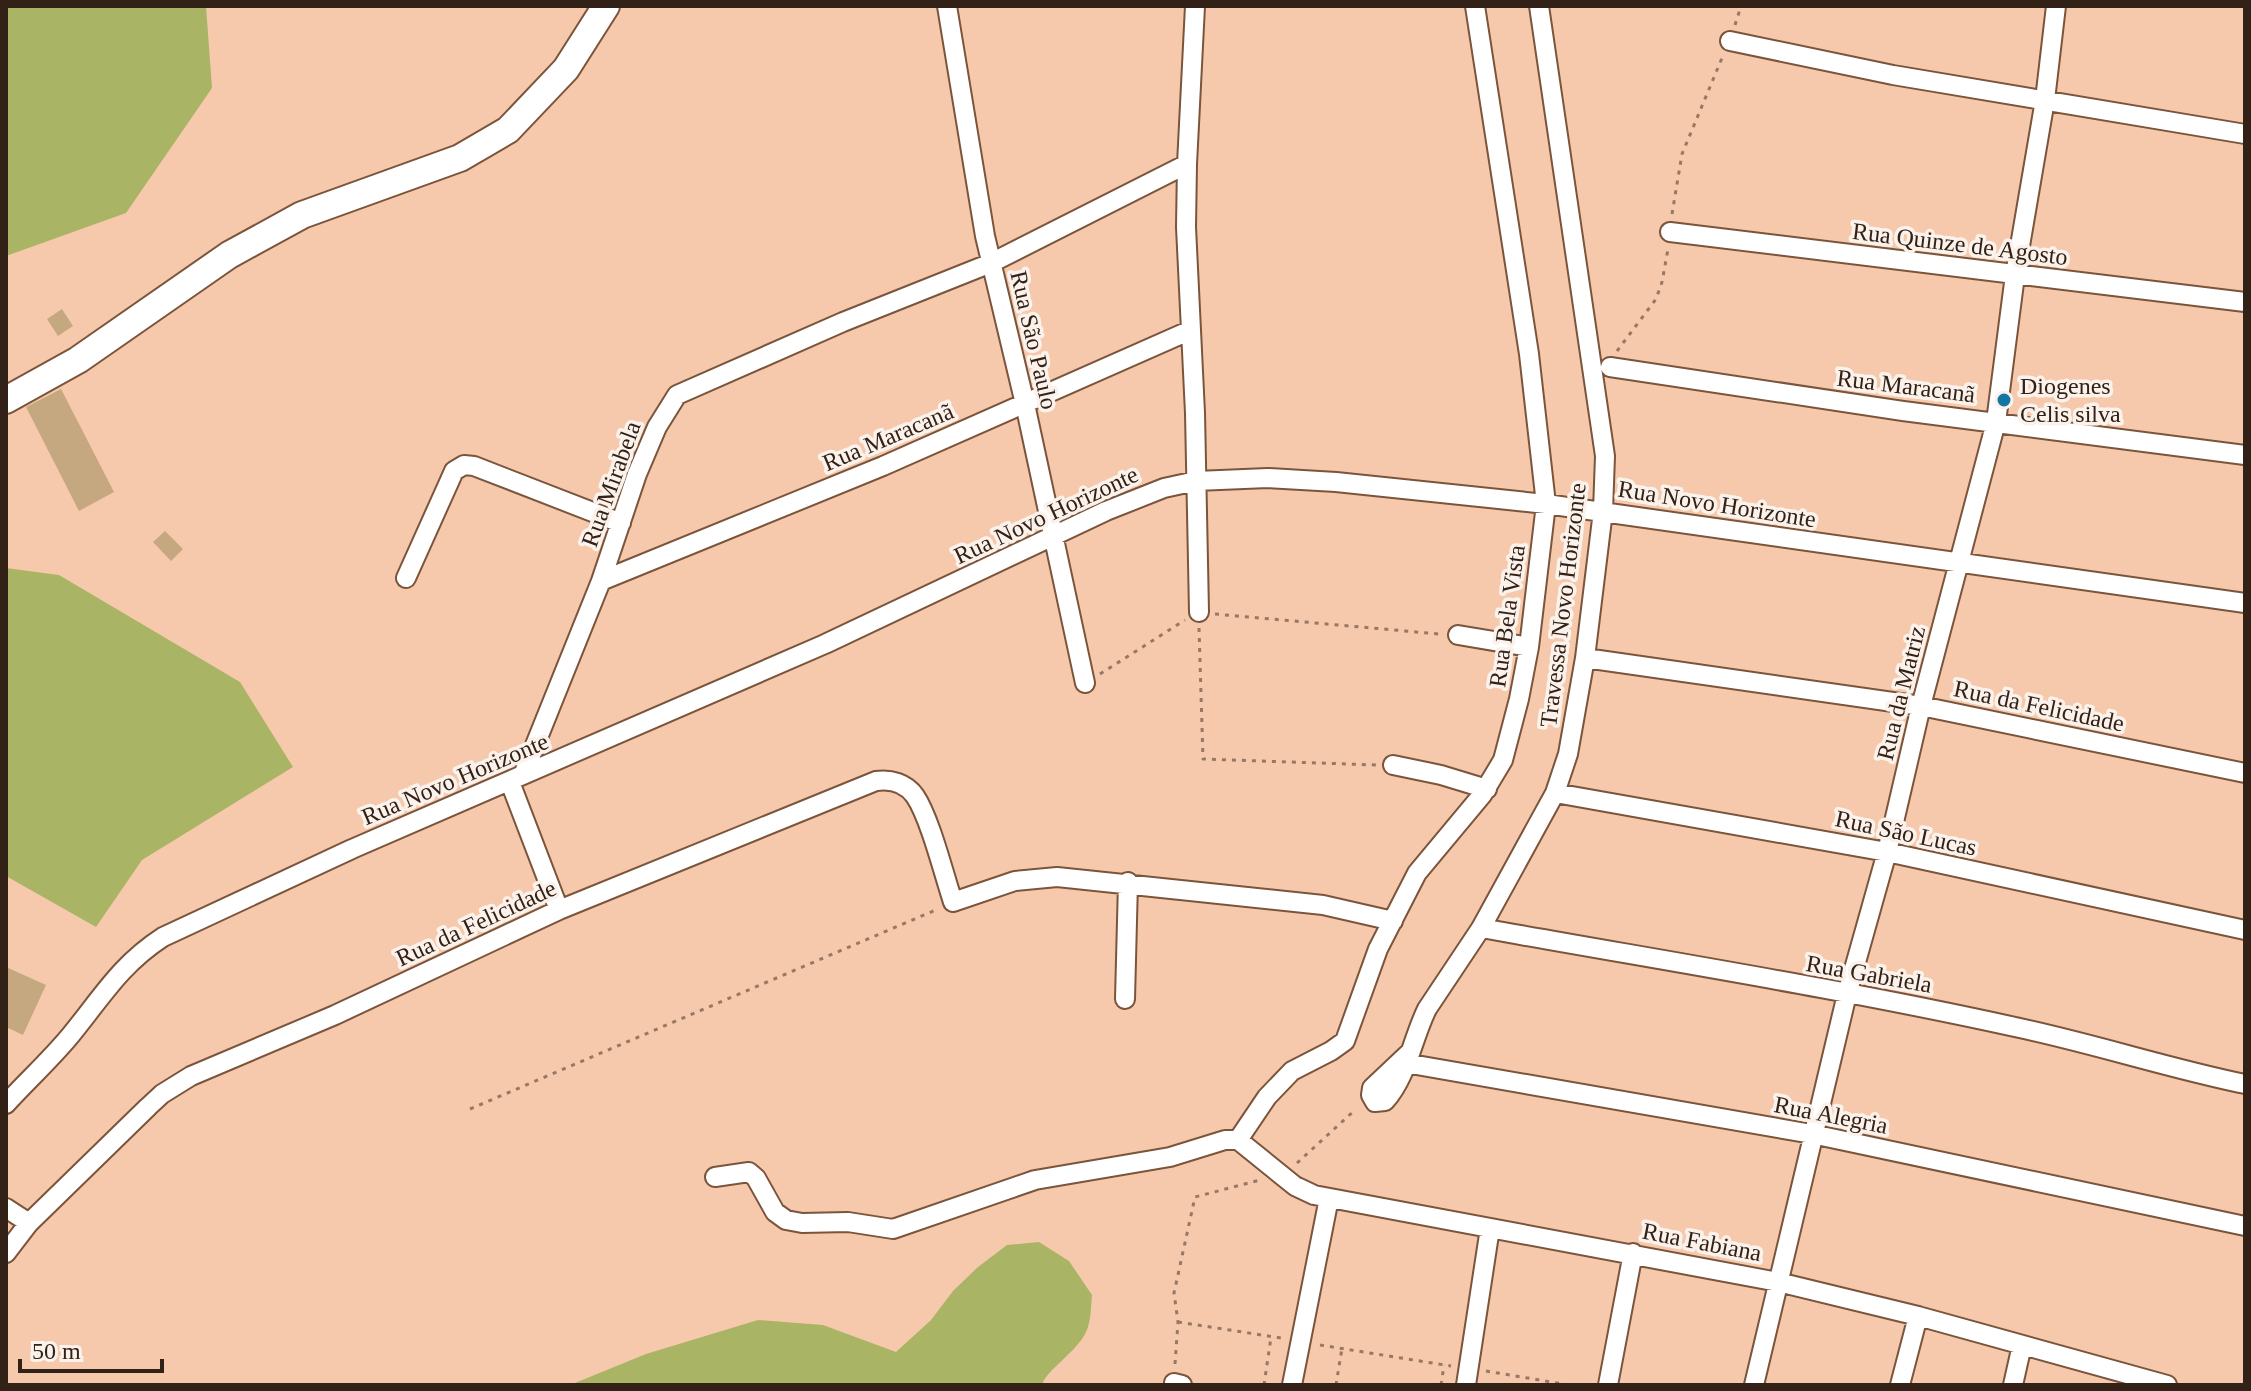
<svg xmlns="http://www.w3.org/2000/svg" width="2251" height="1391" font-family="'Times New Roman',serif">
	<rect width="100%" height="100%" fill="#f6c9ac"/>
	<path fill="#aab465" d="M6 6H206L212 88 126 213 6 256Z
		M6 568 59 575 240 682 293 767 142 860 96 927 6 876Z
		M1039 1242 1069 1261 1092 1295C1091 1306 1091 1322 1086 1332 1077 1352 1046 1370 1042 1385H570L646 1354 758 1320 823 1325 896 1352 931 1320 953 1291 978 1267 1007 1245Z"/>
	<path fill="#c6a880" d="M62 309 73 326 58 336 47 319Z
		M61 389 114 492 79 511 26 407Z
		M165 531 183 549 171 561 153 542Z
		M6 967 46 985 23 1035 6 1027Z"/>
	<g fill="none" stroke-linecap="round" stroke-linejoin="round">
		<g stroke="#7a543b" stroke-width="22">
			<path id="street" d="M947 6 985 236 1025 404 1085 683
				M1195 6 1187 164 1186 227 1195 413 1199 612
				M1730 41 1893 75 2245 134
				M1670 232 2245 302
				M1610 367 1903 411 2245 455
				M406 578 450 480 454 471 464 465 474 466 621 523
				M601 581 883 466 1191 330
				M1458 635 1529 647
				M1585 658 1921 706 2245 773
				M1393 765 1441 775 1487 789
				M523 775 601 581 637 474 657 427 677 395 843 322 991 263 1187 164
				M510 782 559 910
				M1555 793 1887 852 2245 930
				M1481 928C1659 960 1838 988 2015 1027 2092 1043 2167 1068 2245 1084
				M1125 999 1128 882
				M1408 1054 1372 1088 1371 1095 1375 1102 1385 1101C1407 1077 1413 1037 1427 1009L1481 928 1555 793 1568 754 1585 658 1603 511 1605 456 1539 6
				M1405 1063 1812 1134 2245 1226
				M6 1104C27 1081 50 1060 70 1036 102 997 120 965 163 937L352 849 825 644 1106 511 1164 488 1196 481 1268 478 1336 482 1546 504 2245 603
				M1238 1140 1267 1097 1292 1071 1331 1051 1345 1041 1378 949 1417 873 1482 795 1503 760 1519 699 1529 647 1546 504 1529 354 1475 6
				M1238 1140 1295 1186 1314 1195 1778 1282 1918 1316 2167 1385
				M715 1177 749 1172 756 1178 775 1212 786 1220 802 1223 848 1222 893 1229 1035 1180 1170 1157 1225 1140H1238
				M6 1208 29 1223
				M6 1253 29 1223 148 1107 162 1094 191 1076 335 1015 559 910 876 781C891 779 906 783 915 796 930 818 944 875 953 902L1015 881 1057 877 1323 905 1393 921
				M1174 1383 1182 1385
				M1292 1385 1329 1198
				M1466 1385 1490 1228
				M1608 1385 1633 1253
				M1754 1385 1847 994 1887 852 1921 706 1996 422 2015 275 2045 100 2056 6
				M1900 1385 1918 1316
				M2013 1385 2022 1345"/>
		</g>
		<g stroke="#7a543b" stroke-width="30">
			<path id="secondary" d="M6 400 78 360 229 255 302 215 460 158 508 130 566 69 606 6"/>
		</g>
		<path stroke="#987864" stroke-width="3" stroke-dasharray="4 6" stroke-linecap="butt" d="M1735 25 1741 6
			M1672 214 1682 154 1722 58
			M1617 351 1656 299 1662 282 1668 249
			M1215 614 1439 634
			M1199 628 1203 759 1376 765
			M1100 674 1185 620
			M470 1109 938 909
			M1297 1163 1356 1109
			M1178 1322 1281 1338
			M1320 1345 1451 1366
			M1175 1364 1178 1322 1174 1293 1195 1197 1260 1180
			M1486 1371 1569 1385
			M1264 1385 1271 1337
			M1336 1385 1342 1348
			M1441 1385 1444 1365"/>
		<use href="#street" stroke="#fff" stroke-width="18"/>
		<use href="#secondary" stroke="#fff" stroke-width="26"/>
	</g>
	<circle fill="#1477a3" stroke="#fcf2ec" stroke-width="3" cx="2004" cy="400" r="8"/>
	<g text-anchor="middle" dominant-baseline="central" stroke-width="7" stroke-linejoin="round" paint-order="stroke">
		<g font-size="24" fill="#322116" stroke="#fcf2ec">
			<text transform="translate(1960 244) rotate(7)">Rua Quinze de Agosto</text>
			<text transform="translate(1034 340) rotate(77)">Rua São Paulo</text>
			<text transform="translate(1906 386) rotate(7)">Rua Maracanã</text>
			<text transform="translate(888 437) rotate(-23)">Rua Maracanã</text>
			<text transform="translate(611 484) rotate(-70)">Rua Mirabela</text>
			<text transform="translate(1717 504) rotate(9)">Rua Novo Horizonte</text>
			<text transform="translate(1046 515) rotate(-25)">Rua Novo Horizonte</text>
			<text transform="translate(1563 605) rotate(-83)">Travessa Novo Horizonte</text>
			<text transform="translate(1507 616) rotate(-82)">Rua Bela Vista</text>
			<text transform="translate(1901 693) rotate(-76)">Rua da Matriz</text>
			<text transform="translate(2039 706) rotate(12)">Rua da Felicidade</text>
			<text transform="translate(455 779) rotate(-23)">Rua Novo Horizonte</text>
			<text transform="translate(1906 833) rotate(12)">Rua São Lucas</text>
			<text transform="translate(476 923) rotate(-25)">Rua da Felicidade</text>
			<text transform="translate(1869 974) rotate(10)">Rua Gabriela</text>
			<text transform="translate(1831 1115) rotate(11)">Rua Alegria</text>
			<text transform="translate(1702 1242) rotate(11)">Rua Fabiana</text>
		</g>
		<g font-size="24" fill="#322116" stroke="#fcf2ec" text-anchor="start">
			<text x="2020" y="386">Diogenes<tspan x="2020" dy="28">Celis silva</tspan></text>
		</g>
	</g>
	<rect width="2251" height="1391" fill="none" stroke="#322116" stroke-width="16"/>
	<path d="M20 1359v12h142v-12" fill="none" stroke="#322116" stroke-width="4"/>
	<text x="32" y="1359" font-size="24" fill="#322116" stroke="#fcf2ec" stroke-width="6" paint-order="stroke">50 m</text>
</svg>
